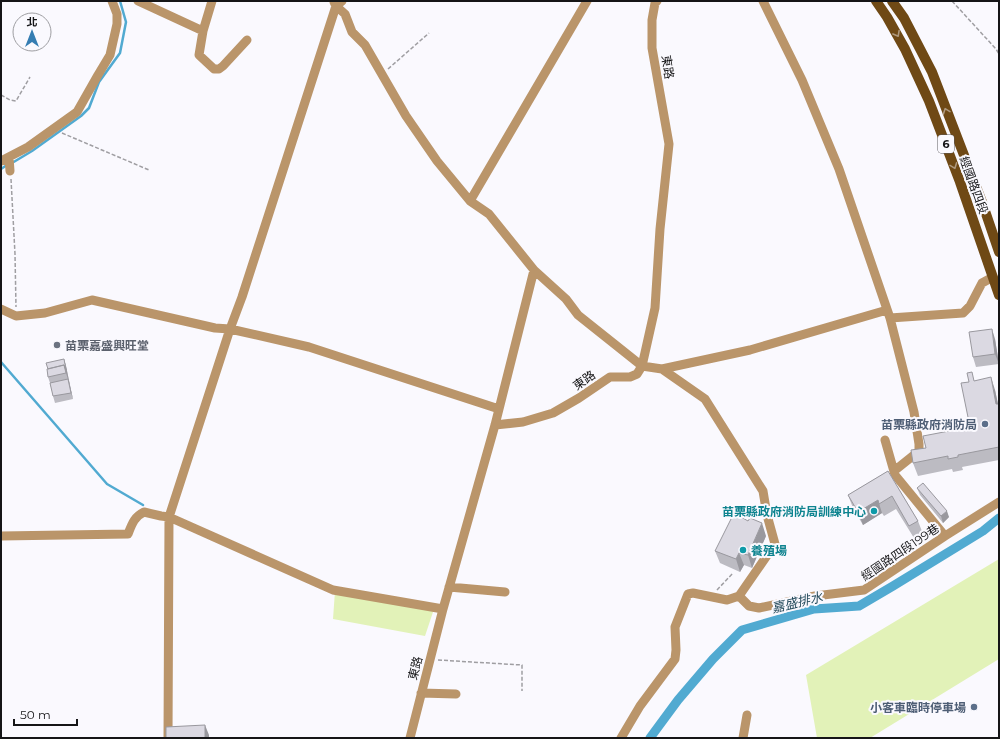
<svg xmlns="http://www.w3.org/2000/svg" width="1000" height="739" font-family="Montserrat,'Noto Sans TC',sans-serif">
	<rect width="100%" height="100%" fill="#faf9fe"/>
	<path fill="#e2f2b8" d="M999 559V659L870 738H817L806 675Z
		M335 591 434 609 425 636 333 619Z"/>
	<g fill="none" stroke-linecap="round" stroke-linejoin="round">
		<path stroke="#51aad1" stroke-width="2.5" d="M12 163 32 151 81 116 89 108 99 82 120 53 126 22 120 1
			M1 169 7 165
			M1 362 107 484 143 505"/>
		<path stroke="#51aad1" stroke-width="9" d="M650 738 678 700 713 659 742 630 814 609 859 606 893 586 983 531 999 518"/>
		<path stroke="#9f9ea2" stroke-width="1.5" stroke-dasharray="4 2" stroke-linecap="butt" d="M952 1 996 49 999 54
			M388 69 429 33
			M1 95 10 100 16 101 30 77
			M62 133 149 170
			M11 179 15 254 16 307
			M717 590 733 573
			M438 660 522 665V691"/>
		<path stroke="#ba956a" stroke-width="9" d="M138 1 203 31
			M212 1 203 31 199 55 214 69H219L223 66 247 40
			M342 1 336 6 345 14 352 32 365 45 406 116 437 161 470 201 489 214 534 270 495 425 443 609 410 738
			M763 1 802 80 839 169 890 318 914 412 919 444V451L894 471
			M9 157 10 171
			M1 161 28 147 77 112 98 75 110 55 117 24V14L112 1
			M470 201 587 1
			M534 270 566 299 578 315 642 366 662 369 705 399 763 491 767 515 775 544 739 596 727 600 693 593 688 594 675 627 676 650 675 659 640 706 621 738
			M1 309 16 316 45 313 92 300 215 328 230 329 242 297 336 6 334 2
			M890 318 963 313 970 306 982 283 993 277
			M662 369 750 350 887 310
			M495 425 523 422 553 413 579 398 610 377H630L637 374 642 366 655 308 660 229 669 144 652 48V20L655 3 657 1
			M885 440 895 475 945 536
			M1 536 128 534C132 524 134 517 144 512L161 516 169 517 333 590 443 609
			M449 587 505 592
			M739 596 749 606 759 608 815 596 864 590 945 536 999 502
			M421 693 456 694
			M168 738 169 517 230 329 309 347 499 409
			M743 738 747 715"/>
		<path stroke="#6f4915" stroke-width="10" d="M876 1 887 17 905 49 929 101 960 182 999 295
			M892 1 904 18 932 72 982 202 999 252"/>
	</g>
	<path fill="#bcbbc2" d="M995 339 999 364 976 367 973 357Z
		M64 359 66 366 73 399 55 403 53 396 50 383 48 377Z
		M976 380 995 390 998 404H999V460L962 467 963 470 953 472 952 469 918 476 913 463 926 448 970 427Z
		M888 471 918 521 923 534 914 538 896 509 884 516 882 513 863 525 853 508 848 495Z
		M917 488 949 517 943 523 920 495Z
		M766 536 752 568 744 565 740 572 720 563 715 551Z"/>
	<path fill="#99989e" d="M992 329 995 339 999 364 995 354Z
		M64 359 66 366 70 386 66 373Z
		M991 377 995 390 999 409 996 404Z
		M68 379 70 386 73 399 71 393Z
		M878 500 882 513 863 525 858 512Z
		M947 511 949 517 943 523 941 516Z
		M762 523 766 536 752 568 748 555Z
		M739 553 744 565 740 572 736 559Z
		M205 725 209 735V738H205Z"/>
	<path fill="#dbd9e2" stroke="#99989e" d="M992 329 995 354 973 357 969 332Z
		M64 359 66 370 64 365 48 369 46 363Z
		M64 365 66 373 48 377 47 369Z
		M972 372 974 381 991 377 996 404H999V447L958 455V457L948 459V456L913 463 911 450 926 448 923 436 970 427 961 383 969 382 967 373Z
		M68 379 71 393 53 396 50 383Z
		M888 471 918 521 909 526 892 496 879 504 878 500 858 512 848 495Z
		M923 483 947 511 941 516 917 488Z
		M734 513 748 521 750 518 762 523 748 555 739 553 736 559 715 551Z
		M205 725V738H166V727Z"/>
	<defs><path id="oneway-chevron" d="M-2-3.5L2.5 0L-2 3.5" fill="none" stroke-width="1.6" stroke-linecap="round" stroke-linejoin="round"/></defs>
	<g stroke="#ae987e">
		<use href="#oneway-chevron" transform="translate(897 34) rotate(61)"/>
		<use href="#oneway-chevron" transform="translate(946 111) rotate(-110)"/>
		<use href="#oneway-chevron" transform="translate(954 166) rotate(69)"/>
	</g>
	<circle fill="#6b7280" stroke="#faf9fe" stroke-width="1.5" cx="57" cy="345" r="4"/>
	<g fill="#5c6f8a" stroke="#faf9fe" stroke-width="1.5">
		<circle cx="985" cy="424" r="4"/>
		<circle cx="974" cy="707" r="4"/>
	</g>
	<g fill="#0f9aa8" stroke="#faf9fe" stroke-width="1.5">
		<circle cx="874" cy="511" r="4"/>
		<circle cx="743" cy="550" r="4"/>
	</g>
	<g text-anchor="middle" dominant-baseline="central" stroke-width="4" stroke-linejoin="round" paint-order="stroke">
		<rect fill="#faf9fe" stroke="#5a595c" stroke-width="1" x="938" y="135" width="16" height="18" rx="3"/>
		<g font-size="11" font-weight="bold" fill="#151517">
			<text x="946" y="144">6</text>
		</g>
		<g font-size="12" fill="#151517" stroke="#faf9fe">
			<text transform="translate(668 67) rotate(81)">東路</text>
			<text transform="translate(974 185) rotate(70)">經國路四段</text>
			<text transform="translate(584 380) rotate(-35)">東路</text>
			<text transform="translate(900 552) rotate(-34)">經國路四段199巷</text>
			<text transform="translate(415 668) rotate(-75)">東路</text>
		</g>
		<g font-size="12" font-weight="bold" fill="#5b616d" stroke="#faf9fe" text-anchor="start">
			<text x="65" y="345">苗栗嘉盛興旺堂</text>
		</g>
		<g font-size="12" font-weight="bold" fill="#4e5e75" stroke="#faf9fe" text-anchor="end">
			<text x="977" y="424">苗栗縣政府消防局</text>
			<text x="966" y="707">小客車臨時停車場</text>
		</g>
		<g font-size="12" font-weight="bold" fill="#0d838f" stroke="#faf9fe" text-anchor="end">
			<text x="866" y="511">苗栗縣政府消防局訓練中心</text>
			<text x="751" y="550" text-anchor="start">養殖場</text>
		</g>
		<g font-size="13" font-style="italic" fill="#22495a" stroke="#faf9fe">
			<text transform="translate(797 602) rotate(-13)">嘉盛排水</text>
		</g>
	</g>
	<rect width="1000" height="739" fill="none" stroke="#151517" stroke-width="4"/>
	<g transform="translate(32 32)"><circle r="19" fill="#faf9fe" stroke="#9e9ea2"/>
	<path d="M0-3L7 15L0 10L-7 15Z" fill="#357db2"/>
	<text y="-6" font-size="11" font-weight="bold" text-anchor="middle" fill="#151517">北</text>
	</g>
	<path d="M14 719v6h63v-6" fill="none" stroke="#151517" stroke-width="2"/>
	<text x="20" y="719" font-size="12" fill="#151517" stroke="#faf9fe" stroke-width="3" paint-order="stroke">50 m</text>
</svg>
